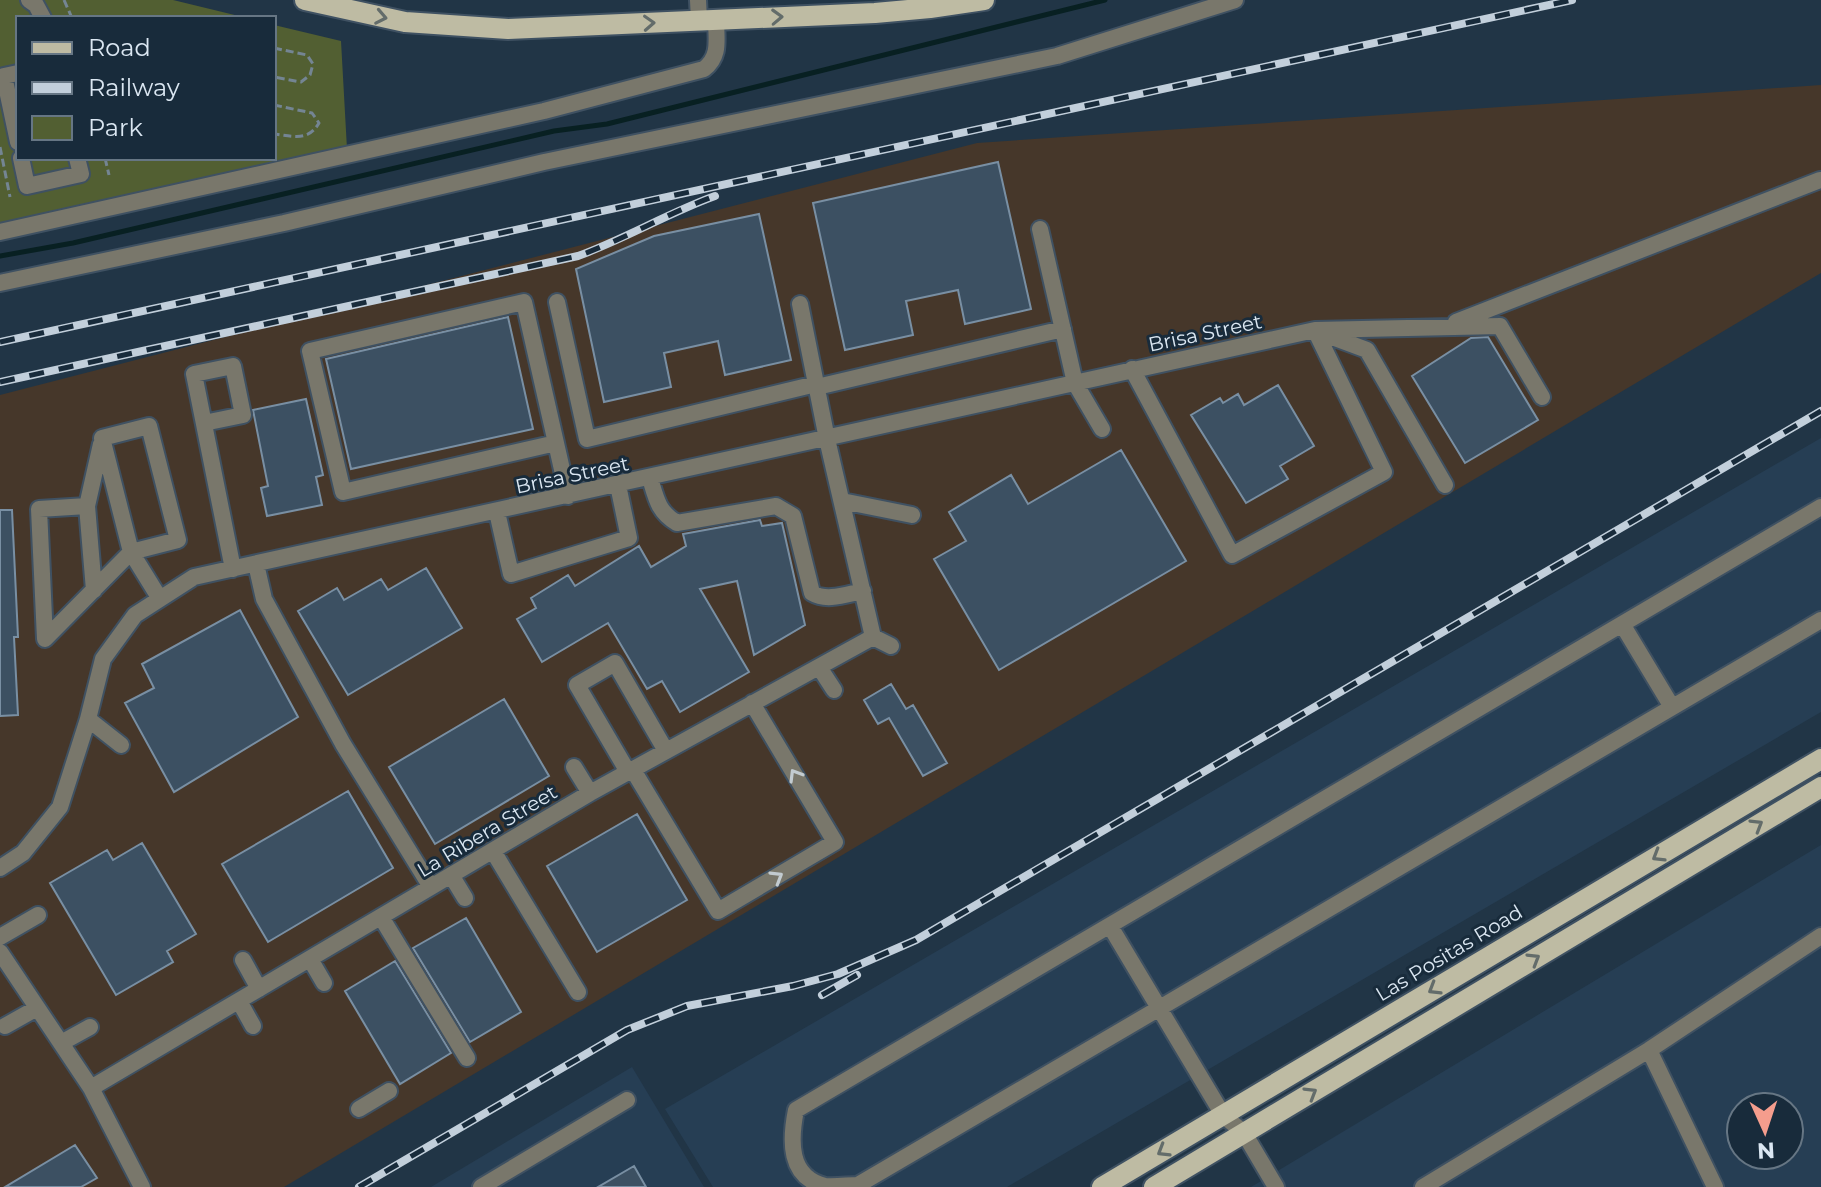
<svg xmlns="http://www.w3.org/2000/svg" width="1821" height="1187" font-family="Montserrat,sans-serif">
	<rect width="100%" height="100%" fill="#213546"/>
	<path fill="#46372a" d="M1821 85V273L284 1187H0V395L977 143Z"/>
	<path fill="#263e54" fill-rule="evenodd" d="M1821 438V712L1007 1187H713L665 1109Z
		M1821 845V1187H1251ZM1741 1107H1789V1155H1741Z
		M632 1067 704 1187H431Z"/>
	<path fill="#525f32" d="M0 0H173L247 18H18V158H274V25L341 41 347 149 0 223Z"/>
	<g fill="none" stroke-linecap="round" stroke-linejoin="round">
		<path stroke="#082022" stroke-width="5" d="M0 256 73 243 554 131 607 124 1105 0"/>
	</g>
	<path fill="#3c5062" stroke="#798fa3" stroke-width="2" d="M998 162 1031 309 965 324 958 290 906 301 913 335 845 350 813 203Z
		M759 214 791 360 725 375 718 341 664 353 671 387 604 402 576 269 654 236Z
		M508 317 533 429 351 469 326 359Z
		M1488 337 1538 420 1465 463 1412 376 1471 338Z
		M1278 385 1314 446 1280 466 1288 479 1246 503 1191 415 1220 398 1223 403 1238 394 1244 405Z
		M306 399 323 475 316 477 322 505 267 516 261 488 268 486 253 410Z
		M1121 450 1186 561 999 670 934 559 966 541 949 512 1011 475 1028 504Z
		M0 510H12L18 637H14L18 715 0 716Z
		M760 520 762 526 782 523 805 625 754 655 737 581 700 589 749 672 680 712 662 681 647 689 608 623 542 662 517 619 536 608 531 598 568 575 575 586 639 546 651 567 686 546 683 534Z
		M426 568 462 628 348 695 298 611 337 588 344 600 381 579 388 590Z
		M240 610 298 717 174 792 125 703 154 688 142 664Z
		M891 684 906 709 913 705 947 763 923 776 889 718 878 724 864 700Z
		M504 699 549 776 435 844 389 767Z
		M348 791 393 868 268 942 222 864Z
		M637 814 687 900 597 952 547 866Z
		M142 843 196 934 167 951 173 962 116 995 50 883 107 850 113 860Z
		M466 918 521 1012 470 1042 413 948Z
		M395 961 451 1053 400 1084 345 991Z
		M75 1145 97 1178 81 1187H5Z
		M634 1166 646 1187H598Z"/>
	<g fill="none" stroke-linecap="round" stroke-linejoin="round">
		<g stroke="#3f5162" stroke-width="20">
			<path id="minor" d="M29 0 36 5 43 18
				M698 0 699 20
				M18 73 4 76 18 142
				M21 158 27 186 81 174 77 158
				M1040 229 1075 383 1102 429
				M0 232 544 111 704 69C721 56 716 39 716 19
				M0 283 284 223 544 162 1057 56 1235 0
				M557 302 587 439 816 384
				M1456 322 1820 180
				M1324 334 1367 350 1445 485
				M1132 369 1232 555 1384 472 1315 330
				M817 387 1063 329
				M204 423 243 415 233 366 194 374 233 569
				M149 426 178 540 131 552 102 438Z
				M556 443 343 492 310 351 524 302 568 496
				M650 478C656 498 658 512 677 523L776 506 793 516 812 593C827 602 847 594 863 591
				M842 501 912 515
				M87 506 101 444
				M1821 507 796 1110C790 1140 788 1177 825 1186 835 1187 849 1185 858 1185L1821 620
				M497 512 511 574 629 538 618 485
				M256 564 264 599 343 744 431 887
				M94 590 87 506 39 509 45 639 131 552 160 599
				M1622 624 1672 707
				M873 637 891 646
				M819 667 834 690
				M88 719 121 745
				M574 767 590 793
				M633 770 718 911 835 842 752 703
				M628 772 577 685 615 663 666 751
				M493 851 578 992
				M0 868 23 853 60 807 88 719 103 659 135 615 194 577 1315 330 1500 326 1542 397
				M451 875 465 898
				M381 917 467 1058
				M1110 926 1223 1115 1244 1133 1276 1187
				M0 937 38 915
				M0 952 91 1088 590 793 873 637 827 439 800 304
				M310 959 324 983
				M243 960 259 989
				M239 1001 253 1026
				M5 1026 37 1008
				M61 1043 90 1027
				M1649 1050 1715 1187
				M91 1088 142 1187
				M359 1109 389 1091
				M481 1187 627 1100
				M1423 1187 1649 1050 1821 936"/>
		</g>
		<g stroke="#3f5162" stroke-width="24">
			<path id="major" d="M305 0 405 22 508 29 875 13 930 8 984 0
				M1102 1187 1821 759
				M1154 1187 1821 787"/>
		</g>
		<path stroke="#748593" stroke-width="3" stroke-dasharray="8 4" stroke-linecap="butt" d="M64 0 72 18
			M274 48 307 55 313 64 310 75 301 82 274 77
			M274 105 312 113 319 123C308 142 293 136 274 134
			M0 147 10 197
			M105 158 109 175"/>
		<use href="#minor" stroke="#79776b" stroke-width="16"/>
		<use href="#major" stroke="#bebba3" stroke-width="20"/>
		<g stroke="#c2cfdb" stroke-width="8">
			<path id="rail" d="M0 342 1572 0
				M0 382 578 256C625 239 668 213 715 196
				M822 995 857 975
				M359 1187 627 1030 687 1006 793 986 838 974 916 940 1821 411"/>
		</g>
		<use href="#rail" stroke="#182b3b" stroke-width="5" stroke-dasharray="15" stroke-linecap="butt"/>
	</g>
	<defs><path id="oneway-chevron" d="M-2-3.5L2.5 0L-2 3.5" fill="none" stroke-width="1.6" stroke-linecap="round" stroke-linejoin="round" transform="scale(2)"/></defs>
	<g stroke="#636c6a">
		<use href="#oneway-chevron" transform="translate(381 17) rotate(11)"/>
		<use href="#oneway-chevron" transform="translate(777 17) rotate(-2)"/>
		<use href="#oneway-chevron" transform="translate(649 23) rotate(-3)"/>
		<use href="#oneway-chevron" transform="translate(1757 825) rotate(-31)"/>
		<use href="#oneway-chevron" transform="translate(1658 856) rotate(149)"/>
		<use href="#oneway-chevron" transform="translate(1534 959) rotate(-31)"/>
		<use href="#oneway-chevron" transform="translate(1434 989) rotate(149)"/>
		<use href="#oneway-chevron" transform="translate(1311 1093) rotate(-31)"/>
		<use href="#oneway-chevron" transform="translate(1163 1151) rotate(149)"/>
	</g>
	<g stroke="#c2cbd0">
		<use href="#oneway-chevron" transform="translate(795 775) rotate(-121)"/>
		<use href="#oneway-chevron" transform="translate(777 877) rotate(-31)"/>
	</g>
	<g text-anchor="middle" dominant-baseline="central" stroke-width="6" stroke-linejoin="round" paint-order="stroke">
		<g font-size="20" fill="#dbe7f2" stroke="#182b3b">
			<text transform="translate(1205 333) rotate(-12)">Brisa Street</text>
			<text transform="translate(572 475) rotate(-12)">Brisa Street</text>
			<text transform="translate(487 831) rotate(-31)">La Ribera Street</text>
			<text transform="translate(1449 953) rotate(-31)">Las Positas Road</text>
		</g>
	</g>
	<rect x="16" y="16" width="260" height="144" fill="#182b3b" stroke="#667684" stroke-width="2"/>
	<rect x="32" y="42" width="40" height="12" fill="#bebba3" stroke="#667684" stroke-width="2"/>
	<text x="88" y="56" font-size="24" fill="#dbe7f2">Road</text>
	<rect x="32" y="82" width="40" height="12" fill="#c2cfdb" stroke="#667684" stroke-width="2"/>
	<text x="88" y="96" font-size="24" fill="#dbe7f2">Railway</text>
	<rect x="32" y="116" width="40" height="24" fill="#525f32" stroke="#667684" stroke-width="2"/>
	<text x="88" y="136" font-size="24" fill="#dbe7f2">Park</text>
	<g transform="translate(1765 1131) rotate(177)"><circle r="38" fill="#182b3b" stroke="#667684" stroke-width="2"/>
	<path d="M0-6L14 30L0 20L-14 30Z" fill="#f59d8d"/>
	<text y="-12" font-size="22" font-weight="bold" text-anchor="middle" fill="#dbe7f2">N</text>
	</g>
</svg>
